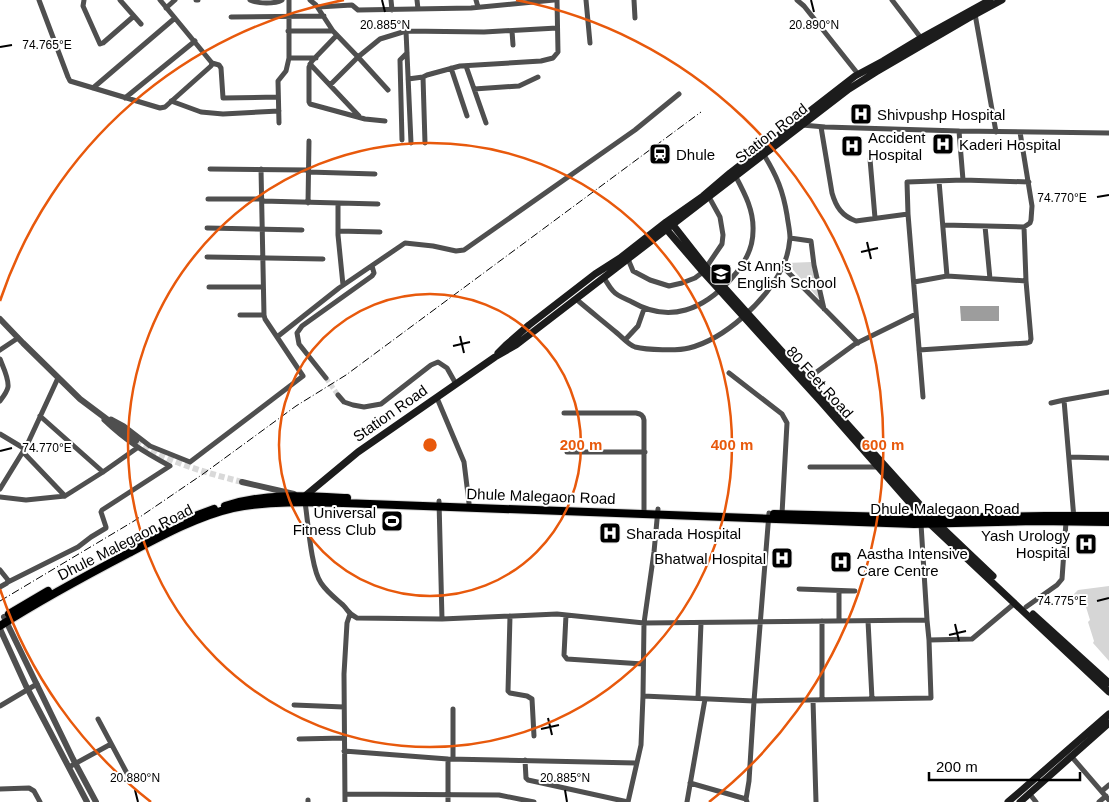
<svg xmlns="http://www.w3.org/2000/svg" width="1109" height="802" font-family="Arial,sans-serif">
	<rect width="100%" height="100%" fill="#fff"/>
	<path fill="#d6d6d6" d="M811 262 820 300 787 263Z
		M1109 586V661L1093 643 1094 641 1088 622 1090 620 1086 607H1084L1083 605 1078 606V604H1080L1079 599 1071 601 1070 598 1078 590Z"/>
	<path fill="#9d9d9d" d="M960 306H999V321H961Z"/>
	<g fill="none" stroke-linecap="round" stroke-linejoin="round">
		<path stroke="#d9d9d9" stroke-width="5" stroke-dasharray="5 2.5" stroke-linecap="butt" d="M326 378 338 395"/>
		<path stroke="#d9d9d9" stroke-width="6" stroke-dasharray="6 3" stroke-linecap="butt" d="M136 441C166 462 207 473 242 482"/>
		<g stroke="#dbdbdb" stroke-width="10">
			<path id="primary" d="M225 506C265 493 306 496 347 498
				M774 514 932 518 1045 516H1109
				M187 519 214 509
				M129 547 165 529
				M9 614 48 591
				M0 626C42 599 85 576 129 553 161 536 198 516 233 508 269 501 306 502 343 503L914 524 1035 521 1109 522"/>
		</g>
		<path stroke="#4f4f4f" stroke-width="5" d="M39 0 68 77 70 81 160 108 165 107 211 66 212 63 160 0
			M84 0 83 6 100 44 103 43 134 16
			M120 0 141 24
			M196 0H198
			M250 0C258 4 275 4 282 0
			M310 0 316 5 333 31 358 57 388 90
			M391 0 392 10
			M417 0 418 9
			M476 0 478 7
			M586 0 590 43
			M634 0 635 18
			M797 0 804 6 858 74
			M892 0 921 38
			M318 7 352 5 358 10 471 8 554 0
			M166 8 175 0
			M975 14 996 132
			M231 17 324 16
			M288 31H333
			M406 31 411 143
			M512 31 513 45
			M337 35 312 61 309 67V102L310 104 365 119 385 121
			M289 58H316
			M212 63 219 65 221 68 223 98 278 97
			M310 64 359 116
			M466 66 486 123
			M451 68 467 116
			M423 77 425 143
			M408 79 423 77 427 75 460 66 541 61 553 58 558 52 557 0
			M330 85 358 57 380 39 406 31 484 32 557 28
			M93 88 175 18
			M474 89 519 86 538 77
			M125 98 195 41
			M171 101 201 112 223 114 279 111
			M279 123 278 81 286 71 289 58V0
			M802 125 825 127 959 131 1109 133
			M821 127 832 193C836 207 842 216 856 221L908 214
			M959 131 963 180
			M402 140 400 60 407 53
			M870 159 875 218
			M210 169 308 170
			M308 172 375 174
			M939 181 947 276
			M208 199H262
			M262 201 378 204
			M308 203 309 141
			M338 204V235L343 285
			M943 225 1024 227 1030 223 1031 220 1032 206 1020 132
			M985 226 990 279
			M207 228 302 230
			M338 231 380 232
			M790 238 811 241 814 265 824 309
			M207 257 323 259
			M628 259 633 271 650 280 669 286 682 283 695 278 703 272 722 244 723 235 720 217 709 197
			M783 267 858 343
			M604 278C607 282 609 287 613 291 617 296 626 299 632 302 670 324 704 309 731 279 743 266 753 249 753 231 754 211 745 194 736 177
			M914 282 947 276 1026 281
			M209 287H263
			M576 299C590 311 604 322 617 333 623 338 629 345 635 347 647 350 678 351 689 348 725 339 766 301 782 268 787 259 789 248 790 238 790 231 788 223 787 215 783 191 777 176 764 155
			M240 315H264
			M277 337 339 288 405 243 433 246 456 251 464 250 635 130 679 94
			M625 340 638 326 644 309
			M0 350 18 338
			M919 350 1027 343 1030 342 1031 339 1026 281 1024 227
			M0 359C3 367 9 378 8 387 7 392 3 397 0 401
			M729 373 782 414 787 423 782 514
			M326 378 299 344 297 333 302 326 372 276 374 273 372 266
			M807 379 855 344 916 314
			M338 395 344 402 353 405 364 407 381 404 431 365 438 362 447 368 456 384
			M923 397 908 214 907 182 963 180 1029 182
			M437 398 464 462 469 503V507
			M1051 403 1064 400
			M564 413H636C641 414 643 415 644 420V514
			M40 416 103 472
			M111 419 124 426 150 446 190 462 303 376 265 319 264 315 261 169
			M0 434 25 449
			M23 452 65 496
			M567 452H645
			M1069 457 1109 458
			M810 467H878
			M0 489 27 445 58 378
			M0 497 26 500 65 496 103 472 137 448
			M439 501 442 619
			M305 502C308 521 311 569 321 583 327 592 335 598 343 605 349 611 347 613 357 618L442 619 557 614 644 623 927 620 929 640 972 639 1015 603
			M658 509 654 552 644 623 643 696 754 701 931 698 929 640
			M1074 519 1064 400 1109 392
			M921 524 927 620
			M0 570 8 580 7 583 0 587
			M8 582 78 547 91 537 106 528V527L101 512 102 510 170 466C144 452 126 441 104 420
			M799 589 855 591
			M1026 607 1057 585 1062 579 1066 522
			M566 615 564 655 567 659 643 664
			M510 616 508 691 510 693 527 696 532 699 534 736
			M839 621V591
			M868 621 872 699
			M698 698 701 623
			M822 699V621
			M813 700 816 802
			M294 705 344 707
			M0 706 37 684
			M98 719 129 777
			M299 739 344 738
			M344 751 448 759
			M1071 756 1109 800
			M453 759V709
			M525 760 526 778 528 780 628 802
			M69 767 111 744
			M690 783 746 799
			M0 789 29 788 34 791 40 802
			M1102 791 1109 785
			M1029 793 1036 802
			M345 794 499 795 534 802
			M308 800V802
			M345 802 344 674 347 623 350 614
			M448 802V759L636 763
			M628 802 641 745 643 696
			M687 802 705 699
			M747 802 746 799 749 781 754 701 769 513
			M1099 802 1106 796"/>
		<path stroke="#4f4f4f" stroke-width="6" d="M0 319 23 343 80 399 136 441
			M242 482 294 494
			M4 617 73 759 96 802
			M0 629 26 686 87 802"/>
		<path stroke="#1c1c1c" stroke-width="7" d="M673 225 706 267 932 518 993 576
			M667 230 703 272 821 402 923 518 930 524 1109 692
			M498 353 506 345 529 325 595 274 620 258 666 222 703 196 730 173 855 76 883 61 921 38 990 0
			M305 496 358 452 495 357 516 345 849 89 876 72 967 19 1002 0
			M1033 614 1109 683
			M1008 802 1109 714
			M1020 802 1109 723"/>
		<use href="#primary" stroke="#000" stroke-width="8"/>
		<path stroke="#000" stroke-width="1" stroke-dasharray="8 2.5 1 2.5" stroke-linecap="butt" d="M0 601 134 521 203 474 296 406 346 375 701 112"/>
	</g>
	<path fill="none" stroke="#000" stroke-width="2" d="M382 0 385 12M811 0 814 12M0 47 12 45M1097 197 1109 195M867 242 871 259M861 252 878 248M460 336 464 353M453 346 470 342M0 451 12 448M1097 601 1109 598M955 624 959 641M949 635 966 631M548 718 552 735M541 729 559 725M135 790 138 802M565 790 567 802"/>
	<g fill="none" stroke="#e8590c" stroke-width="2.5">
		<circle cx="430" cy="445" r="151"/>
		<circle cx="430" cy="445" r="302"/>
		<path d="M151 802A453 453 0 0 1 0 589M0 301A453 453 0 0 1 344 0M516 0A453 453 0 0 1 709 802"/>
	</g>
	<defs>
		<g id="hospital-square" transform="scale(1.125)"><rect x="-9" y="-9" width="18" height="18" rx="4" fill="#000" stroke="#fff"/><path d="M-5-5h3v3.5h4V-5h3V5h-3V1.5h-4V5h-3Z" fill="#fff"/></g>
		<g id="station-square" transform="scale(1.125)"><rect x="-9" y="-9" width="18" height="18" rx="4" fill="#000" stroke="#fff"/><path d="M-3-6H3Q5-6 5-4V2Q5 4 3 4L4.5 6H3L1.5 4h-3L-3 6H-4.5L-3 4Q-5 4-5 2V-4Q-5-6-3-6ZM-3.5-4v3h7v-3ZM-3.5 1v1.5H-2V1ZM2 1v1.5H3.5V1Z" fill="#fff"/></g>
		<g id="school-square" transform="scale(1.125)"><rect x="-9" y="-9" width="18" height="18" rx="4" fill="#000" stroke="#fff"/><path d="M0-5L7-2L0 1L-7-2ZM-4 1L0 2.5L4 1V4Q0 6-4 4Z" fill="#fff"/></g>
		<g id="stadium-square" transform="scale(1.125)"><rect x="-9" y="-9" width="18" height="18" rx="4" fill="#000" stroke="#fff"/><path d="M0-5a6.5 5 0 1 0 0 10a6.5 5 0 1 0 0-10ZM-3.5-1.8h7v3.6h-7Z" fill="#fff"/></g>
	</defs>
	<g fill-rule="evenodd">
		<use href="#hospital-square" x="861" y="114"/>
		<use href="#hospital-square" x="943" y="144"/>
		<use href="#hospital-square" x="852" y="146"/>
		<use href="#station-square" x="660" y="154"/>
		<use href="#school-square" x="721" y="274"/>
		<use href="#stadium-square" x="392" y="521"/>
		<use href="#hospital-square" x="610" y="533"/>
		<use href="#hospital-square" x="1086" y="544"/>
		<use href="#hospital-square" x="782" y="558"/>
		<use href="#hospital-square" x="841" y="562"/>
	</g>
	<g text-anchor="middle" dominant-baseline="central" stroke-width="4" stroke-linejoin="round" paint-order="stroke">
		<g font-size="15" fill="#000" stroke="#fff" text-anchor="start">
			<text x="877" y="114">Shivpushp Hospital</text>
			<text x="868" y="137">Accident<tspan x="868" dy="17">Hospital</tspan></text>
			<text x="959" y="144">Kaderi Hospital</text>
			<text x="676" y="154">Dhule</text>
			<text x="737" y="265">St Ann's<tspan x="737" dy="17">English School</tspan></text>
			<text x="376" y="512" text-anchor="end">Universal<tspan x="376" dy="17">Fitness Club</tspan></text>
			<text x="626" y="533">Sharada Hospital</text>
			<text x="1070" y="535" text-anchor="end">Yash Urology<tspan x="1070" dy="17">Hospital</tspan></text>
			<text x="857" y="553">Aastha Intensive<tspan x="857" dy="17">Care Centre</tspan></text>
			<text x="766" y="558" text-anchor="end">Bhatwal Hospital</text>
		</g>
		<g font-size="15" fill="#000" stroke="#fff">
			<text transform="translate(771 133) rotate(-38)">Station Road</text>
			<text transform="translate(820 382) rotate(48)">80 Feet Road</text>
			<text transform="translate(390 413) rotate(-35)">Station Road</text>
			<text transform="translate(541 496) rotate(2)">Dhule Malegaon Road</text>
			<text x="945" y="508">Dhule Malegaon Road</text>
			<text transform="translate(125 542) rotate(-27)">Dhule Malegaon Road</text>
		</g>
	</g>
	<g font-size="12" text-anchor="middle" fill="#000" stroke="#fff" stroke-width="4" stroke-linejoin="round" paint-order="stroke">
		<text x="385" y="29">20.885°N</text>
		<text x="814" y="29">20.890°N</text>
		<text x="47" y="49">74.765°E</text>
		<text x="1062" y="202">74.770°E</text>
		<text x="47" y="452">74.770°E</text>
		<text x="1062" y="605">74.775°E</text>
		<text x="135" y="782">20.880°N</text>
		<text x="565" y="782">20.885°N</text>
	</g>
	<circle cx="430" cy="445" r="8" fill="#e8590c" stroke="#fff" stroke-width="2.5"/>
	<g font-size="15" text-anchor="middle" font-weight="bold" fill="#e8590c" stroke="#fff" stroke-width="4" stroke-linejoin="round" paint-order="stroke">
		<text x="581" y="450">200 m</text>
		<text x="732" y="450">400 m</text>
		<text x="883" y="450">600 m</text>
	</g>
	<path d="M929 772v8h151v-8" fill="none" stroke="#000000" stroke-width="2.5"/>
	<text x="936" y="772" font-size="15" fill="#000000" stroke="#ffffff" stroke-width="4" paint-order="stroke">200 m</text>
</svg>
